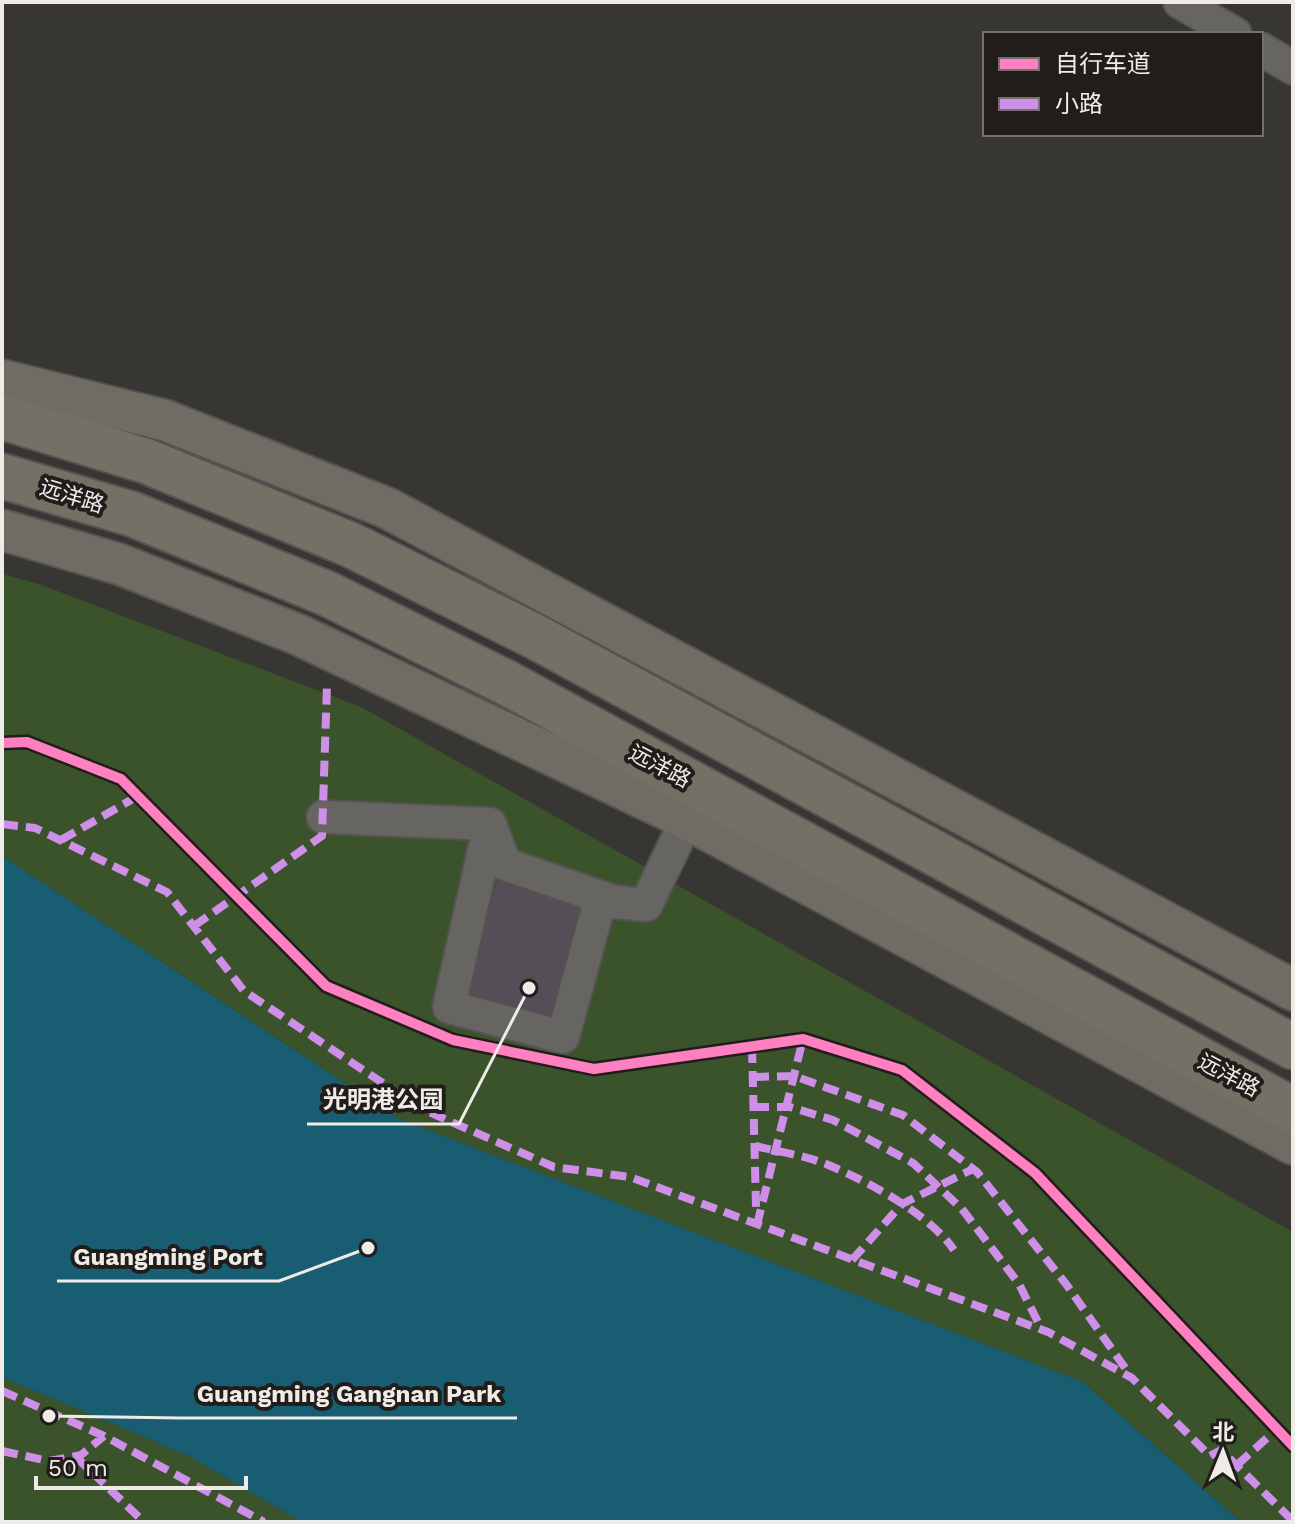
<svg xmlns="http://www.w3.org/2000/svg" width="1295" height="1524" font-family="'Work Sans','Noto Sans SC',sans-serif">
	<rect width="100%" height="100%" fill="#383633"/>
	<path fill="#3b532a" d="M2 574 39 584 361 707 1293 1232V1522H1241L1083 1382 399 1119 2 856Z
		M2 1377 189 1456 302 1522H2Z"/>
	<path fill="#185d72" d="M2 856 399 1119 1083 1382 1241 1522H302L189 1456 2 1377Z"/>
	<path fill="#554e57" d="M499 873 589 898 554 1022 464 997Z"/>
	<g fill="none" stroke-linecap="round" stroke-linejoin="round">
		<g stroke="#555351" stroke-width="36">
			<path id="minor" d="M1180 2 1235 34
				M1261 49 1293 68
				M323 817 490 824 505 864 615 902 646 905 687 819
				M490 824 449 1007 563 1037 601 897"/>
		</g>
		<g stroke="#555351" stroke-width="44">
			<path id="major" d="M2 380 164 420 387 508 1293 990
				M2 530 119 564 299 635 687 819 1293 1144"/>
		</g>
		<g stroke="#555351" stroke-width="48">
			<path id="highway" d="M2 417 146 461 351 545 534 636 1293 1047
				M2 476 132 514 328 594 507 683 1293 1110"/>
		</g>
		<use href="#minor" stroke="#676562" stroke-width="32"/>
		<use href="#major" stroke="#6f6c64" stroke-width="40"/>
		<use href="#highway" stroke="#747066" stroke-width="44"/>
		<path stroke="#ce8fe9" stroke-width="8" stroke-dasharray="16 8" stroke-linecap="butt" d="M2 824 35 828 167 892 244 991 422 1109 554 1167 630 1177 1048 1332 1132 1378 1210 1456 1221 1450 1293 1521
			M61 840 138 796
			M194 926 322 836 327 685
			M752 1047 756 1207
			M753 1077 794 1076 903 1115 977 1172 1066 1284 1130 1375
			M753 1107H790L833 1120 913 1163 962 1209 1019 1284 1042 1330
			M755 1146C780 1152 809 1156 833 1167 872 1184 929 1214 954 1250
			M757 1225 803 1039
			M852 1260 902 1204 973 1169
			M2 1391 104 1436 264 1522
			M2 1451 49 1461 81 1455 104 1436
			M75 1456 144 1522
			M1237 1465 1277 1429"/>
		<g stroke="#201d1b" stroke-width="15">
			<path id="cycleway" d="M2 743 27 742 121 779 326 986 453 1040 594 1069 803 1039 902 1070 1035 1173 1293 1446"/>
		</g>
		<use href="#cycleway" stroke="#ff80c0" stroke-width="10"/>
	</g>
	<g text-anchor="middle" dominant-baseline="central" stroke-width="8" stroke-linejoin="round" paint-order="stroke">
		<g font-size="22" fill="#efece8" stroke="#201d1b">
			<text transform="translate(72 496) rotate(17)">远洋路</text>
			<text transform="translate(660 766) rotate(28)">远洋路</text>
			<text transform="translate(1229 1075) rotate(28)">远洋路</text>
		</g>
	</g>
	<path fill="none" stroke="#efece8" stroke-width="3" d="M529 988L459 1124H307M368 1248L279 1281H57M49 1416L180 1418H517"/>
	<g fill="#efece8" stroke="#201d1b" stroke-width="3">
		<circle cx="529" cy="988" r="8"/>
		<circle cx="368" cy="1248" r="8"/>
		<circle cx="49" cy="1416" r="8"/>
	</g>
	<g font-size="24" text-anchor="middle" font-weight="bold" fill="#efece8" stroke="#201d1b" stroke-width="8" stroke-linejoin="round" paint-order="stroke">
		<text x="383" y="1108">光明港公园</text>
		<text x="168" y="1265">Guangming Port</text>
		<text x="349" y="1402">Guangming Gangnan Park</text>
	</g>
	<rect width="1295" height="1524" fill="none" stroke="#efece8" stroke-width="8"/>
	<rect x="983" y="32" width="280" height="104" fill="#201d1b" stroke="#73706d" stroke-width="2"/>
	<rect x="999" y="58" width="40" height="12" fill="#ff80c0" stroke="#73706d" stroke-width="2"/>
	<text x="1055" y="72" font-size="24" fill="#efece8">自行车道</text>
	<rect x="999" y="98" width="40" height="12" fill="#ce8fe9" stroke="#73706d" stroke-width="2"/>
	<text x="1055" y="112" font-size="24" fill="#efece8">小路</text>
	<g transform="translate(1223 1452) rotate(1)" stroke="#201d1b" stroke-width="6" paint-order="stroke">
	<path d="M0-6L14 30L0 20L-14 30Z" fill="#efece8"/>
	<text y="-12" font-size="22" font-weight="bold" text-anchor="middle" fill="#efece8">北</text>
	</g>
	<path d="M36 1476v12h210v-12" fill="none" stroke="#efece8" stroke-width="4"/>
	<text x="48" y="1476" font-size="24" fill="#efece8" stroke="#201d1b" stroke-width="6" paint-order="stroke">50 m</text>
</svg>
